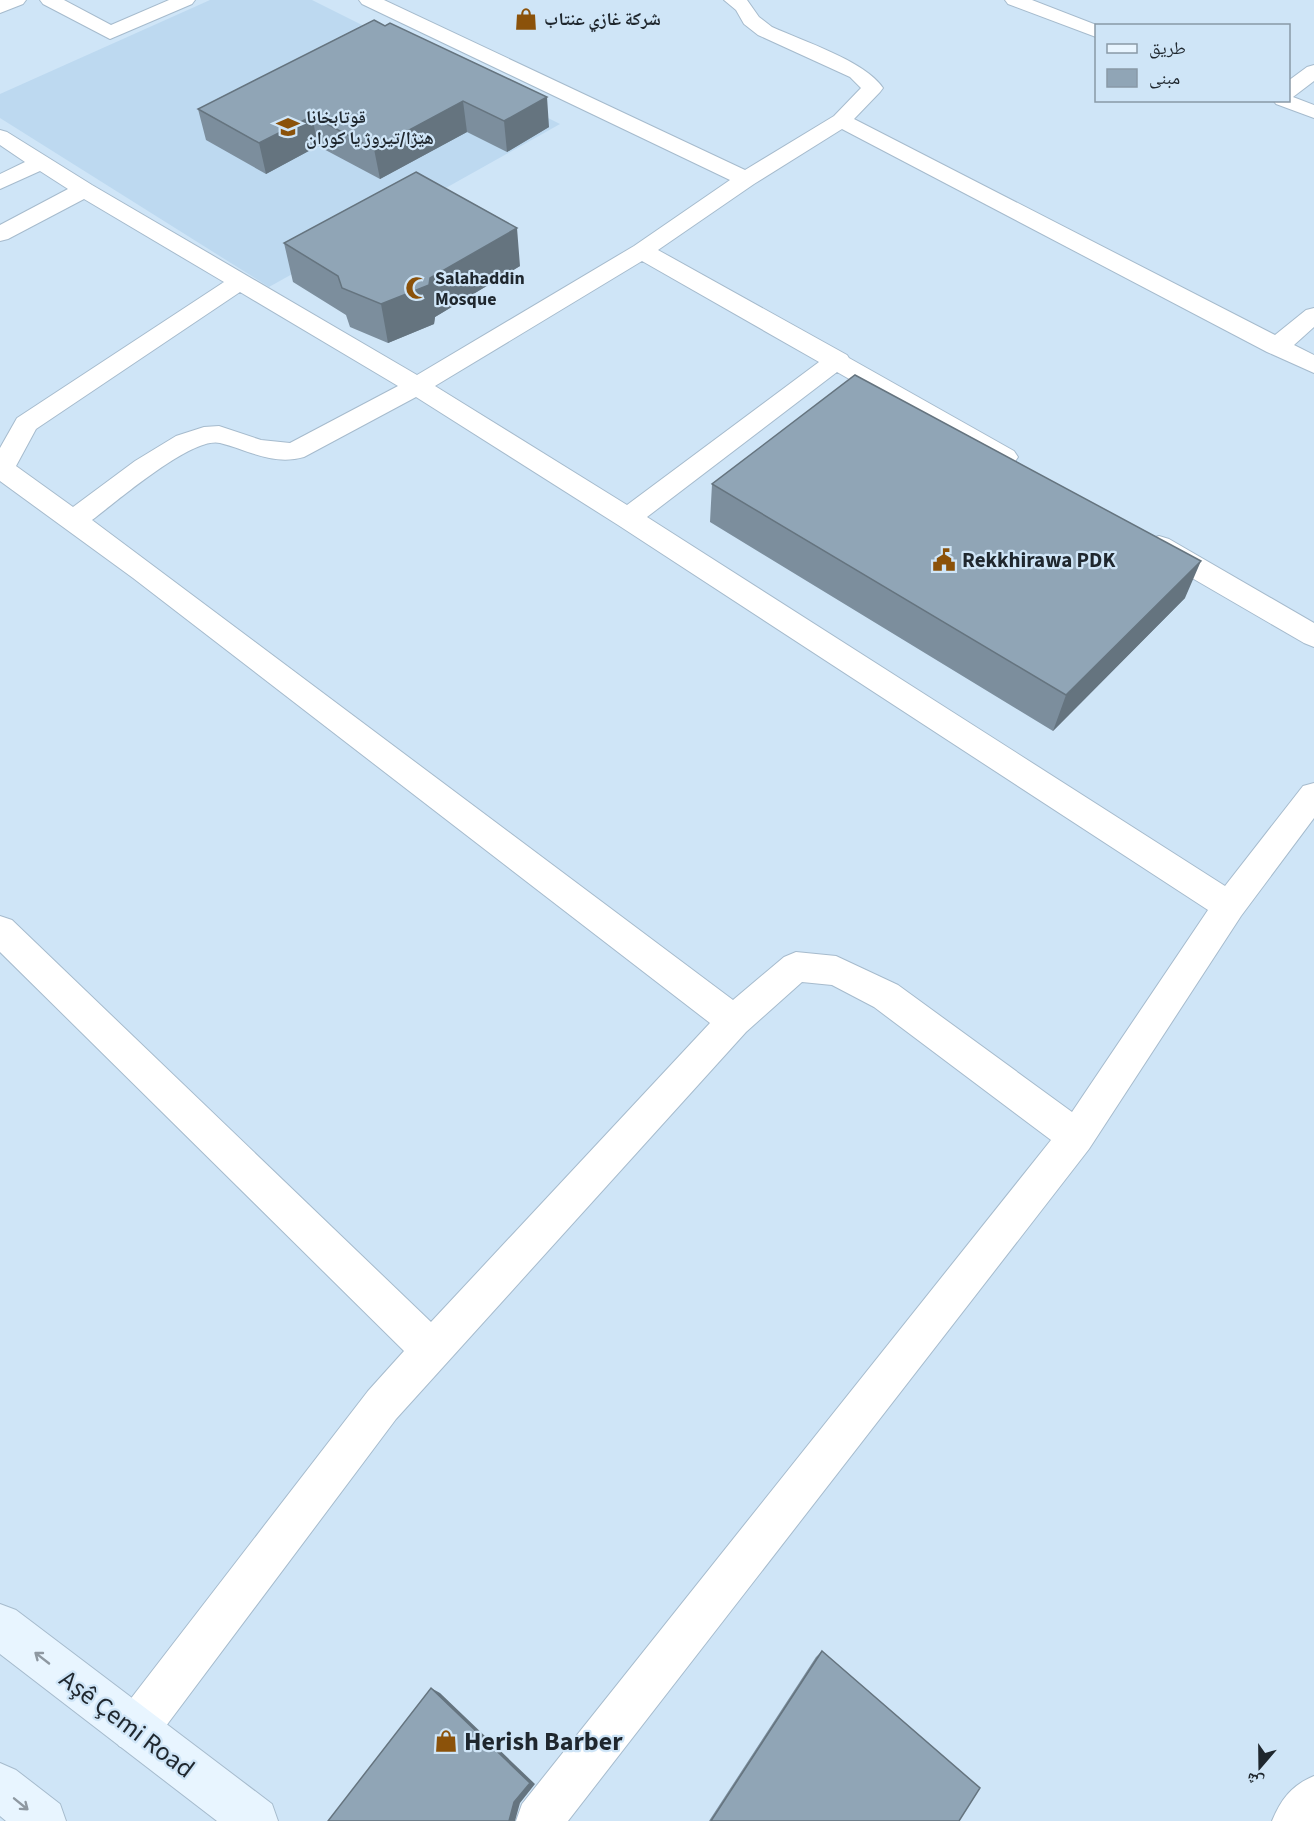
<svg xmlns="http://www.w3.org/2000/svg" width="1314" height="1821" font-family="'Source Sans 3','Noto Naskh Arabic',sans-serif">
	<rect width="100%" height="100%" fill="#cfe5f7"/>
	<path fill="#bdd9f0" d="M210 0H312L560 124 269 287 0 118V94Z"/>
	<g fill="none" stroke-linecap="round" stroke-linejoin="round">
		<g stroke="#a6bbcd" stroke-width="2">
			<path id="minor" d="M0 0H26L23 4 0 13Z
				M40 0H64L111 25 169 0H195L192 4 110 39 43 4Z
				M359 0H384L745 170 834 116 861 88 850 77 758 35 744 24 736 10 724 0H747L759 17 772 27C803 41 865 61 883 88L880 92 854 119 1275 335 1306 310 1314 308V327L1294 345 1314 355V373L1267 352 842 129 754 184 658 250 847 355 849 358 1014 451 1018 457 1014 463 1005 466 996 463 837 372 647 517 1225 886 1303 786 1314 783V818L1241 916 1089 1149 568 1821H516L522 1804 1051 1140 874 1007 832 985 802 982 746 1032 396 1419 151 1746 135 1753 119 1746 112 1730 119 1714 368 1391 404 1351 0 952V916L12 920 431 1322 710 1023 133 578 0 481V448L17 418 224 282 84 199 8 239 0 241V225L68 189 40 171 0 189V174L25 162 0 145V130L7 132 92 185 417 375 634 246 730 180 362 4ZM642 261 819 362 627 505 435 386ZM240 292 398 386 290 443 261 440 219 426 204 427 176 436 135 461 73 507 16 466 36 429ZM416 397 618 525 1208 910 1072 1112 898 985 836 956 796 952 784 957 733 1000 92 520C115 503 192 436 220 443 248 450 273 466 304 457Z
				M1005 0H1032L1099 26H1096V37L1008 4Z
				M1314 65V81L1293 97 1314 105V118L1276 104 1273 100H1288V81L1307 67Z
				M1159 536 1169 539 1314 623V647L1304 643 1149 553 1145 546 1149 539Z
				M1314 1776V1821H1272C1281 1799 1292 1785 1314 1776Z"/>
		</g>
		<g stroke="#a6bbcd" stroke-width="2">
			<path id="secondary" d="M0 1604 16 1610 272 1804 278 1821H217L0 1654Z
				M0 1763 16 1770 60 1804 66 1821H6L0 1816Z"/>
		</g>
		<use href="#minor" fill="#fff" fill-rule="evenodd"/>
		<use href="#secondary" fill="#e8f5ff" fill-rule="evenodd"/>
	</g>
	<path fill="#7c8e9d" d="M374 20 549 127 507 152 467 132 380 179 318 146 266 174 206 140 198 109Z
		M284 243 520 266 435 317 434 324 388 343 350 327 346 315 293 282Z
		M712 484 1185 598 1053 731 710 522Z
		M822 1651 959 1821H709L816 1657Z"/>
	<path fill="#65747f" d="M547 97 549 127 507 152 504 121Z
		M463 101 467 132 380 179 374 149Z
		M312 116 318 146 266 174 259 143Z
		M517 228 520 266 435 317 434 324 388 343 381 304 430 278Z
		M1201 561 1185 598 1053 731 1066 695Z
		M431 1688 440 1693 535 1784 520 1803 515 1821H509Z"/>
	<path fill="#90a5b6" stroke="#65747f" stroke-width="1.5" d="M374 20 385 26 390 23 547 97 504 121 463 101 374 149 312 116 259 143 198 109Z
		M416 172 517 228 430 278 429 285 381 304 342 288 338 276 284 243Z
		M855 375 1201 561 1066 695 712 484Z
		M822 1651 980 1788 959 1821H711Z
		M431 1688 530 1783 514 1802 509 1821H328Z"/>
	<defs><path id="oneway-shaft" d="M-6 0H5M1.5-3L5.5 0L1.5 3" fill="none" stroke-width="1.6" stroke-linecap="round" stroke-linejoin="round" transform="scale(1.5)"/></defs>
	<g stroke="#8e98a1">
		<use href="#oneway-shaft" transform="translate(42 1658) rotate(-142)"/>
		<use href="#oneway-shaft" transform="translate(21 1804) rotate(39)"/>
	</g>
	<defs>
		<g id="shop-bare" transform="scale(1.8)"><path d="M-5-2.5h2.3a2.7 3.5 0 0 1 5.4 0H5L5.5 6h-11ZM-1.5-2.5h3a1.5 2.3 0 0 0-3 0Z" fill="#8b520a" stroke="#cfe5f7" stroke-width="2.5" paint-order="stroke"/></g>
		<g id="school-bare" transform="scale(1.8)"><path d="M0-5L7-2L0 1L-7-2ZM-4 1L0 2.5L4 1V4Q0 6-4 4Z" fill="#8b520a" stroke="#cfe5f7" stroke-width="2.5" paint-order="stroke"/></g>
		<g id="mosque-bare" transform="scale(1.8)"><path d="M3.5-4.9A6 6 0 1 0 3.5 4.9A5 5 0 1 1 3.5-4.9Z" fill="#8b520a" stroke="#cfe5f7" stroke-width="2.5" paint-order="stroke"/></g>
		<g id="civic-bare" transform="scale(1.8)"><path d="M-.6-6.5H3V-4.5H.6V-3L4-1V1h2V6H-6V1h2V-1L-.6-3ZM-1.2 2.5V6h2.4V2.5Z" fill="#8b520a" stroke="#cfe5f7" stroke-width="2.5" paint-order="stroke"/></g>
	</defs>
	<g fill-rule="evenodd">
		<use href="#shop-bare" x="526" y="19"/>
		<use href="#school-bare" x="288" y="127"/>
		<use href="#mosque-bare" x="417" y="288"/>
		<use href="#civic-bare" x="944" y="560"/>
		<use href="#shop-bare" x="446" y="1741"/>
	</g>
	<g text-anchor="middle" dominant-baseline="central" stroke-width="4.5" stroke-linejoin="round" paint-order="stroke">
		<g font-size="18" font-weight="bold" fill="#1f272e" stroke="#cfe5f7" text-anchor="start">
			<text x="544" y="19">شركة غازي عنتاب</text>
			<text x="306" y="117">قوتابخانا<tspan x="306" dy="21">هێژا/تيروژ يا كوران</tspan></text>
			<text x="435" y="278">Salahaddin<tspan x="435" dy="21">Mosque</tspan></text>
		</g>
		<g font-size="21" font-weight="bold" fill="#1f272e" stroke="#cfe5f7" text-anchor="start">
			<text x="962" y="560">Rekkhirawa PDK</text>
		</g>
		<g font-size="26" fill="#1f272e" stroke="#cfe5f7">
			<text transform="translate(127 1724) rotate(37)">Aşê Çemi Road</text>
		</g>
		<g font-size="26" font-weight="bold" fill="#1f272e" stroke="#cfe5f7" text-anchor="start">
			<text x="464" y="1741">Herish Barber</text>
		</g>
	</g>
	<rect x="1095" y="24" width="195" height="78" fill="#cfe5f7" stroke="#8999a7" stroke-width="1.5"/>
	<rect x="1107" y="44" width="30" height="9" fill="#e8f5ff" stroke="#8999a7" stroke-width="1.5"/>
	<text x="1149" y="54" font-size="18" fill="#1f272e">طريق</text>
	<rect x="1107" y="69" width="30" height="18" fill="#90a5b6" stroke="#8999a7" stroke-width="1.5"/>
	<text x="1149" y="84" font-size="18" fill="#1f272e">مبنى</text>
	<g transform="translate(1260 1767) rotate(200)" stroke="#cfe5f7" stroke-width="4.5" paint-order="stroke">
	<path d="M0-4.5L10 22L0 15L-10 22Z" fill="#1f272e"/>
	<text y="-9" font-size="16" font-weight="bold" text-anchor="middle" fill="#1f272e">ش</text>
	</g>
</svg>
